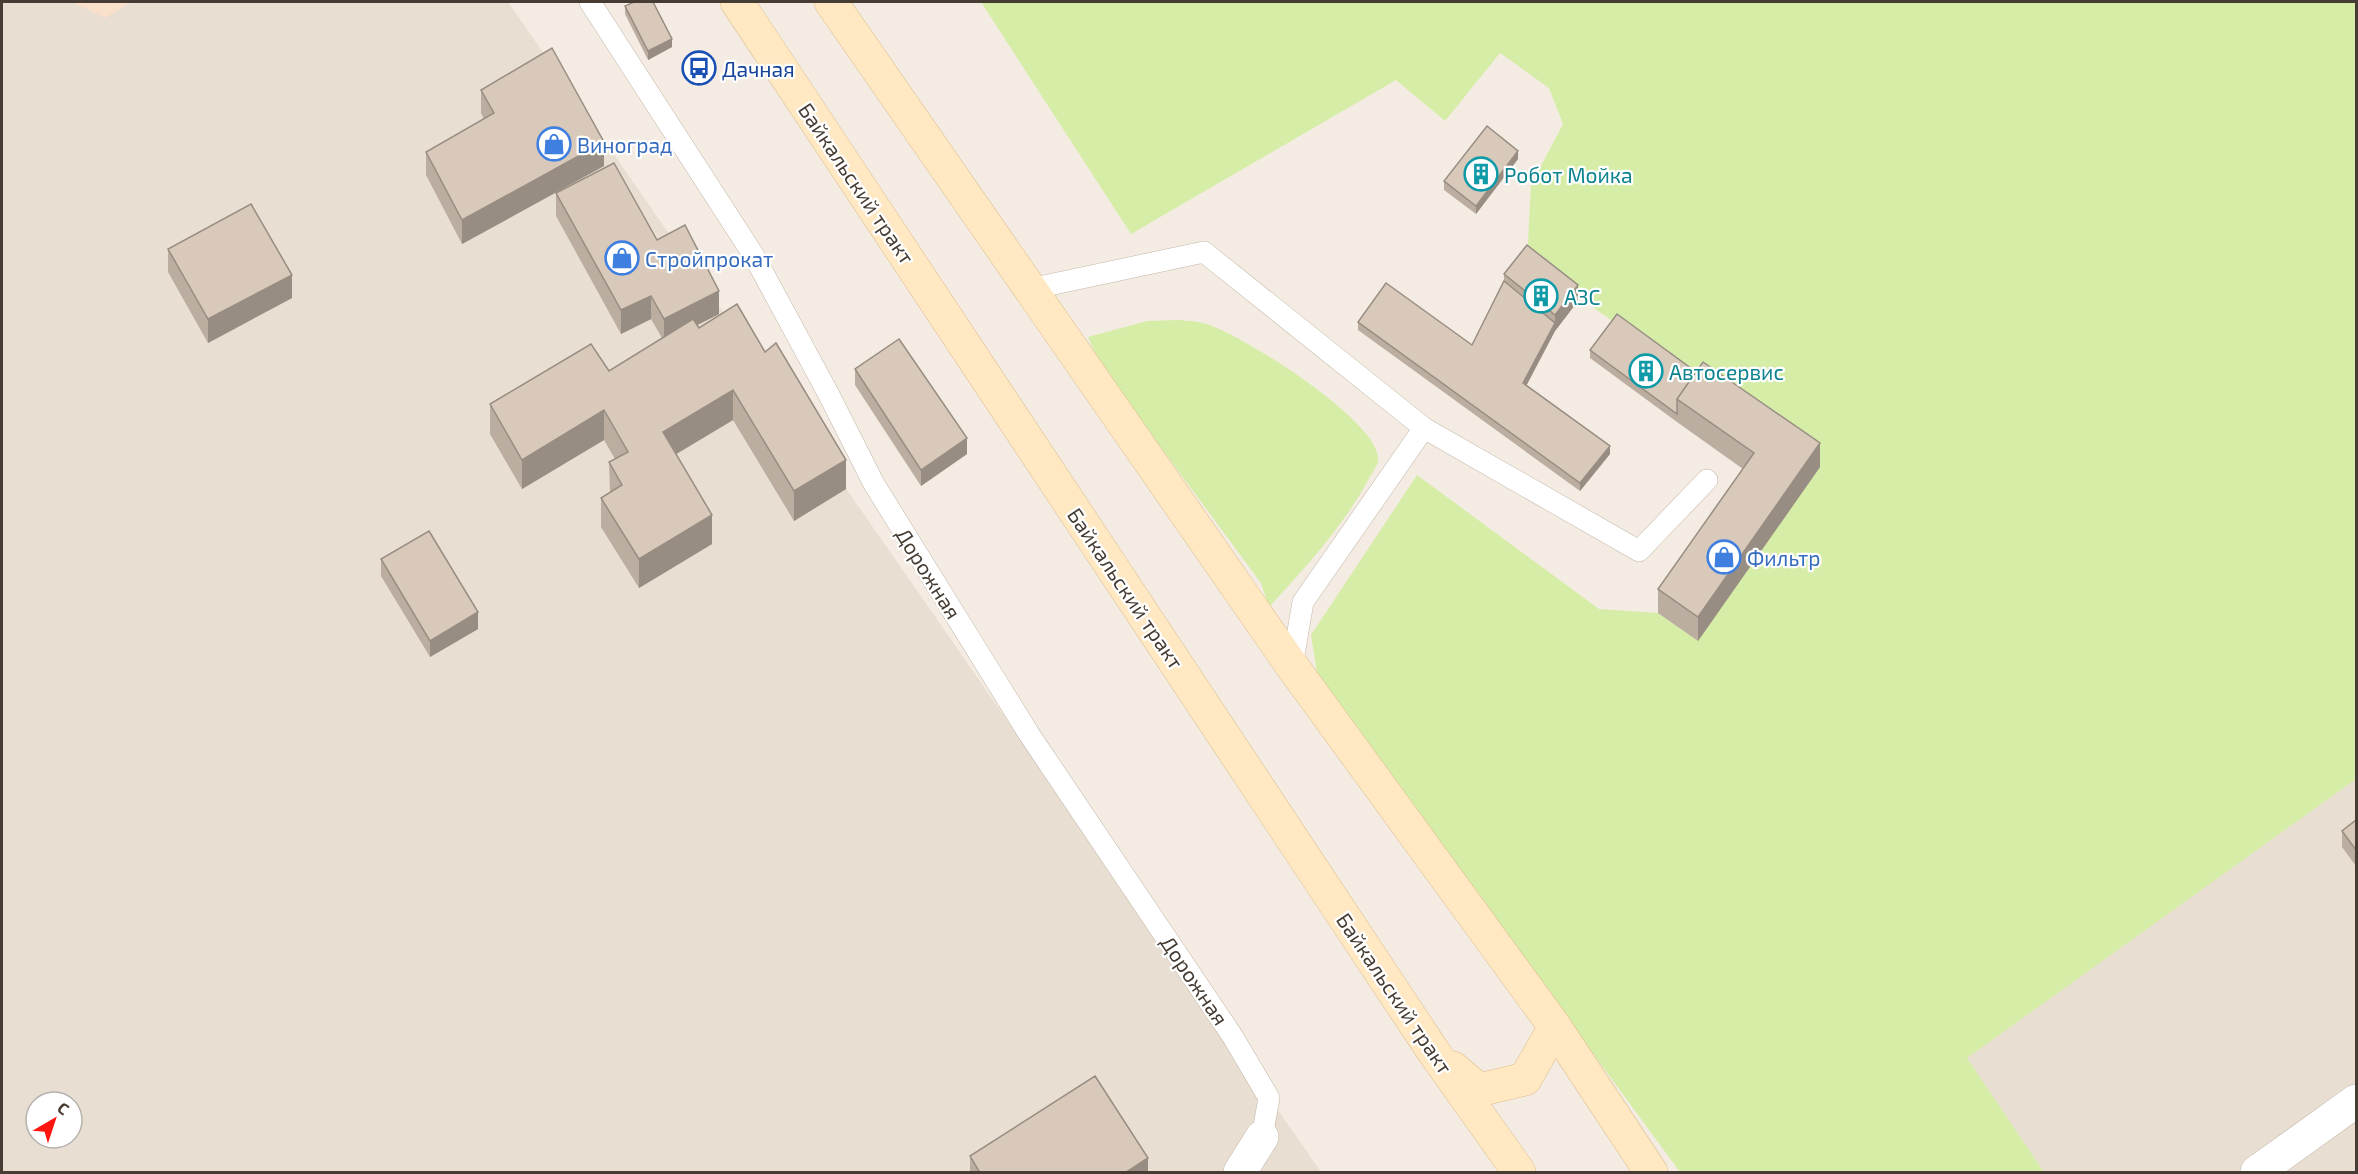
<svg xmlns="http://www.w3.org/2000/svg" width="2358" height="1174" font-family="'Exo 2',sans-serif">
	<rect width="100%" height="100%" fill="#f4ece3"/>
	<path fill="#e8ded1" fill-rule="evenodd" d="M2 2H508L1321 1172H2ZM36 1102H72V1138H36Z
		M2356 779V1172H2044L1966 1058Z"/>
	<path fill="#f8e0cb" d="M72 2H131L105 18Z"/>
	<path fill="#d6eda7" d="M981 2H2356V779L1967 1058 2044 1172H1680L1318 679 1311 635 1417 475 1599 609 1658 613 1697 640 1819 466 1527 261 1531 185 1563 124 1549 88 1500 53 1445 121 1396 80 1131 234Z
		M1179 320C1188 321 1198 321 1206 324 1240 333 1386 425 1378 462 1376 468 1370 476 1367 482 1341 529 1305 568 1269 607L1261 583 1100 365 1088 337 1147 321Z"/>
	<g fill="none" stroke-linecap="round" stroke-linejoin="round">
		<g stroke="#c3b6a8" stroke-width="22">
			<path id="lane" d="M590 2 754 256 828 393 874 484 1029 734 1233 1037 1269 1098 1262 1137
				M1030 289 1204 252 1424 428 1303 602 1292 666
				M1424 428 1639 551 1707 480"/>
		</g>
		<g stroke="#c3b6a8" stroke-width="34">
			<path id="street" d="M1240 1172 1262 1137
				M2257 1172 2356 1101"/>
		</g>
		<g stroke="#dbbe90" stroke-width="34">
			<path id="secondary" d="M737 2 1433 1051 1519 1172
				M831 2 1292 666 1555 1027 1651 1172
				M1453 1068 1479 1090 1525 1079 1555 1027"/>
		</g>
		<use href="#lane" stroke="#fff" stroke-width="21"/>
		<use href="#street" stroke="#fff" stroke-width="33"/>
		<use href="#secondary" stroke="#ffe8c2" stroke-width="33"/>
	</g>
	<path fill="#bbada0" d="M625 6 672 47 648 60 625 14Z
		M481 90 604 166 462 244 426 175V152L484 119 481 113Z
		M1518 159 1476 214 1444 190V181Z
		M556 193 657 240 719 314 697 325 846 489 794 521 733 420 676 454 712 544 639 588 601 527V498L610 493 609 462 615 459 604 440 522 489 490 434V404L609 371 662 338 651 319 621 334 556 216Z
		M168 249 292 298 208 343 168 272Z
		M1504 274 1578 301 1555 331 1526 386 1610 454 1580 491 1358 330V322L1472 345 1504 281Z
		M1590 350 1820 467 1698 641 1658 613V589L1743 469 1677 422 1590 358Z
		M855 369 967 454 921 486 855 385Z
		M381 559 478 629 430 657 381 576Z
		M2356 820V866L2342 847V831Z
		M970 1156 1148 1173H970Z"/>
	<path fill="#988d82" d="M672 39V47L648 60V51Z
		M604 142V166L462 244V220Z
		M1518 151V159L1476 214V206Z
		M292 275V298L208 343V319Z
		M1578 285V301L1555 331 1523 392V383L1555 323V315Z
		M719 291V314L664 342V319Z
		M651 296V319L621 334V310Z
		M733 390V420L663 462V432Z
		M604 410V440L522 489V460Z
		M967 438V454L921 486V470Z
		M1820 443V467L1698 641V617Z
		M1610 446V454L1580 491V483Z
		M846 460V489L794 521V491Z
		M712 515V544L639 588V559Z
		M478 612V629L430 657V641Z
		M1148 1158V1173H1125Z"/>
	<path fill="#d9c9ba" stroke="#988d82" stroke-width="1.5" d="M634 2H653L672 39 648 51 625 6Z
		M552 48 604 142 462 220 426 152 494 113 481 90Z
		M1487 126 1518 151 1476 206 1444 181Z
		M614 163 657 240 685 225 719 291 664 319 651 296 621 310 556 193Z
		M251 204 292 275 208 319 168 249Z
		M1527 245 1578 285 1555 315 1504 274Z
		M1504 281 1555 323 1523 383 1610 446 1580 483 1358 322 1386 283 1472 345Z
		M737 304 765 352 776 343 846 460 794 491 733 390 663 432 712 515 639 559 601 498 622 485 609 462 628 452 604 410 522 460 490 404 591 344 609 371 693 319 699 328Z
		M1617 314 1696 372 1677 399V414L1590 350Z
		M899 339 967 438 921 470 855 369Z
		M1703 362 1820 443 1698 617 1658 589 1754 453 1677 399Z
		M429 531 478 612 430 641 381 559Z
		M2356 820V850L2342 831Z
		M1095 1076 1148 1158 1125 1173H980L970 1156Z"/>
	<defs>
		<g id="bus-ring" transform="scale(1.725)"><circle r="9.5" fill="#fff" stroke="#1a4fb4" stroke-width="1.5"/><path d="M-5-6H5V4H4V6H2V4H-2V6H-4V4H-5ZM-3.5-4V0h7V-4ZM-3.5 1.2v1.5H-2V1.2ZM2 1.2v1.5H3.5V1.2Z" fill="#1a4fb4"/></g>
		<g id="shop-ring" transform="scale(1.725)"><circle r="9.5" fill="#fff" stroke="#3f7fe0" stroke-width="1.5"/><path d="M-5-2.5h2.3a2.7 3.5 0 0 1 5.4 0H5L5.5 6h-11ZM-1.5-2.5h3a1.5 2.3 0 0 0-3 0Z" fill="#3f7fe0"/></g>
		<g id="building-ring" transform="scale(1.725)"><circle r="9.5" fill="#fff" stroke="#0f9aa8" stroke-width="1.5"/><path d="M-4-6H4V6H1V3H-1V6H-4ZM-2.5-4.3h1.7v1.8h-1.7ZM.8-4.3h1.7v1.8H.8ZM-2.5-1h1.7V.8h-1.7ZM.8-1h1.7V.8H.8Z" fill="#0f9aa8"/></g>
	</defs>
	<g fill-rule="evenodd">
		<use href="#bus-ring" x="699" y="68"/>
		<use href="#shop-ring" x="554" y="144"/>
		<use href="#building-ring" x="1481" y="174"/>
		<use href="#shop-ring" x="622" y="258"/>
		<use href="#building-ring" x="1541" y="296"/>
		<use href="#building-ring" x="1646" y="371"/>
		<use href="#shop-ring" x="1724" y="557"/>
	</g>
	<g text-anchor="middle" dominant-baseline="central" stroke-width="4.5" stroke-linejoin="round" paint-order="stroke">
		<g font-size="21" fill="#164399" stroke="#fff" text-anchor="start">
			<text x="722" y="68">Дачная</text>
		</g>
		<g font-size="21" fill="#366cbe" stroke="#fff" text-anchor="start">
			<text x="577" y="144">Виноград</text>
			<text x="645" y="258">Стройпрокат</text>
			<text x="1747" y="557">Фильтр</text>
		</g>
		<g font-size="21" fill="#0d838f" stroke="#fff" text-anchor="start">
			<text x="1504" y="174">Робот Мойка</text>
			<text x="1564" y="296">АЗС</text>
			<text x="1669" y="371">Автосервис</text>
		</g>
		<g font-size="21" fill="#463c33" stroke="#fff">
			<text transform="translate(857 183) rotate(56)">Байкальский тракт</text>
			<text transform="translate(929 573) rotate(58)">Дорожная</text>
			<text transform="translate(1126 588) rotate(56)">Байкальский тракт</text>
			<text transform="translate(1195 980) rotate(56)">Дорожная</text>
			<text transform="translate(1395 993) rotate(56)">Байкальский тракт</text>
		</g>
	</g>
	<rect width="2358" height="1174" fill="none" stroke="#463c33" stroke-width="6"/>
	<g transform="translate(54 1120) rotate(39)"><circle r="28" fill="#ffffff" stroke="#b5b1ad" stroke-width="1.5"/>
	<path d="M0-4.5L10 22L0 15L-10 22Z" fill="#ff140f"/>
	<text y="-9" font-size="16" font-weight="bold" text-anchor="middle" fill="#463c33">С</text>
	</g>
</svg>
